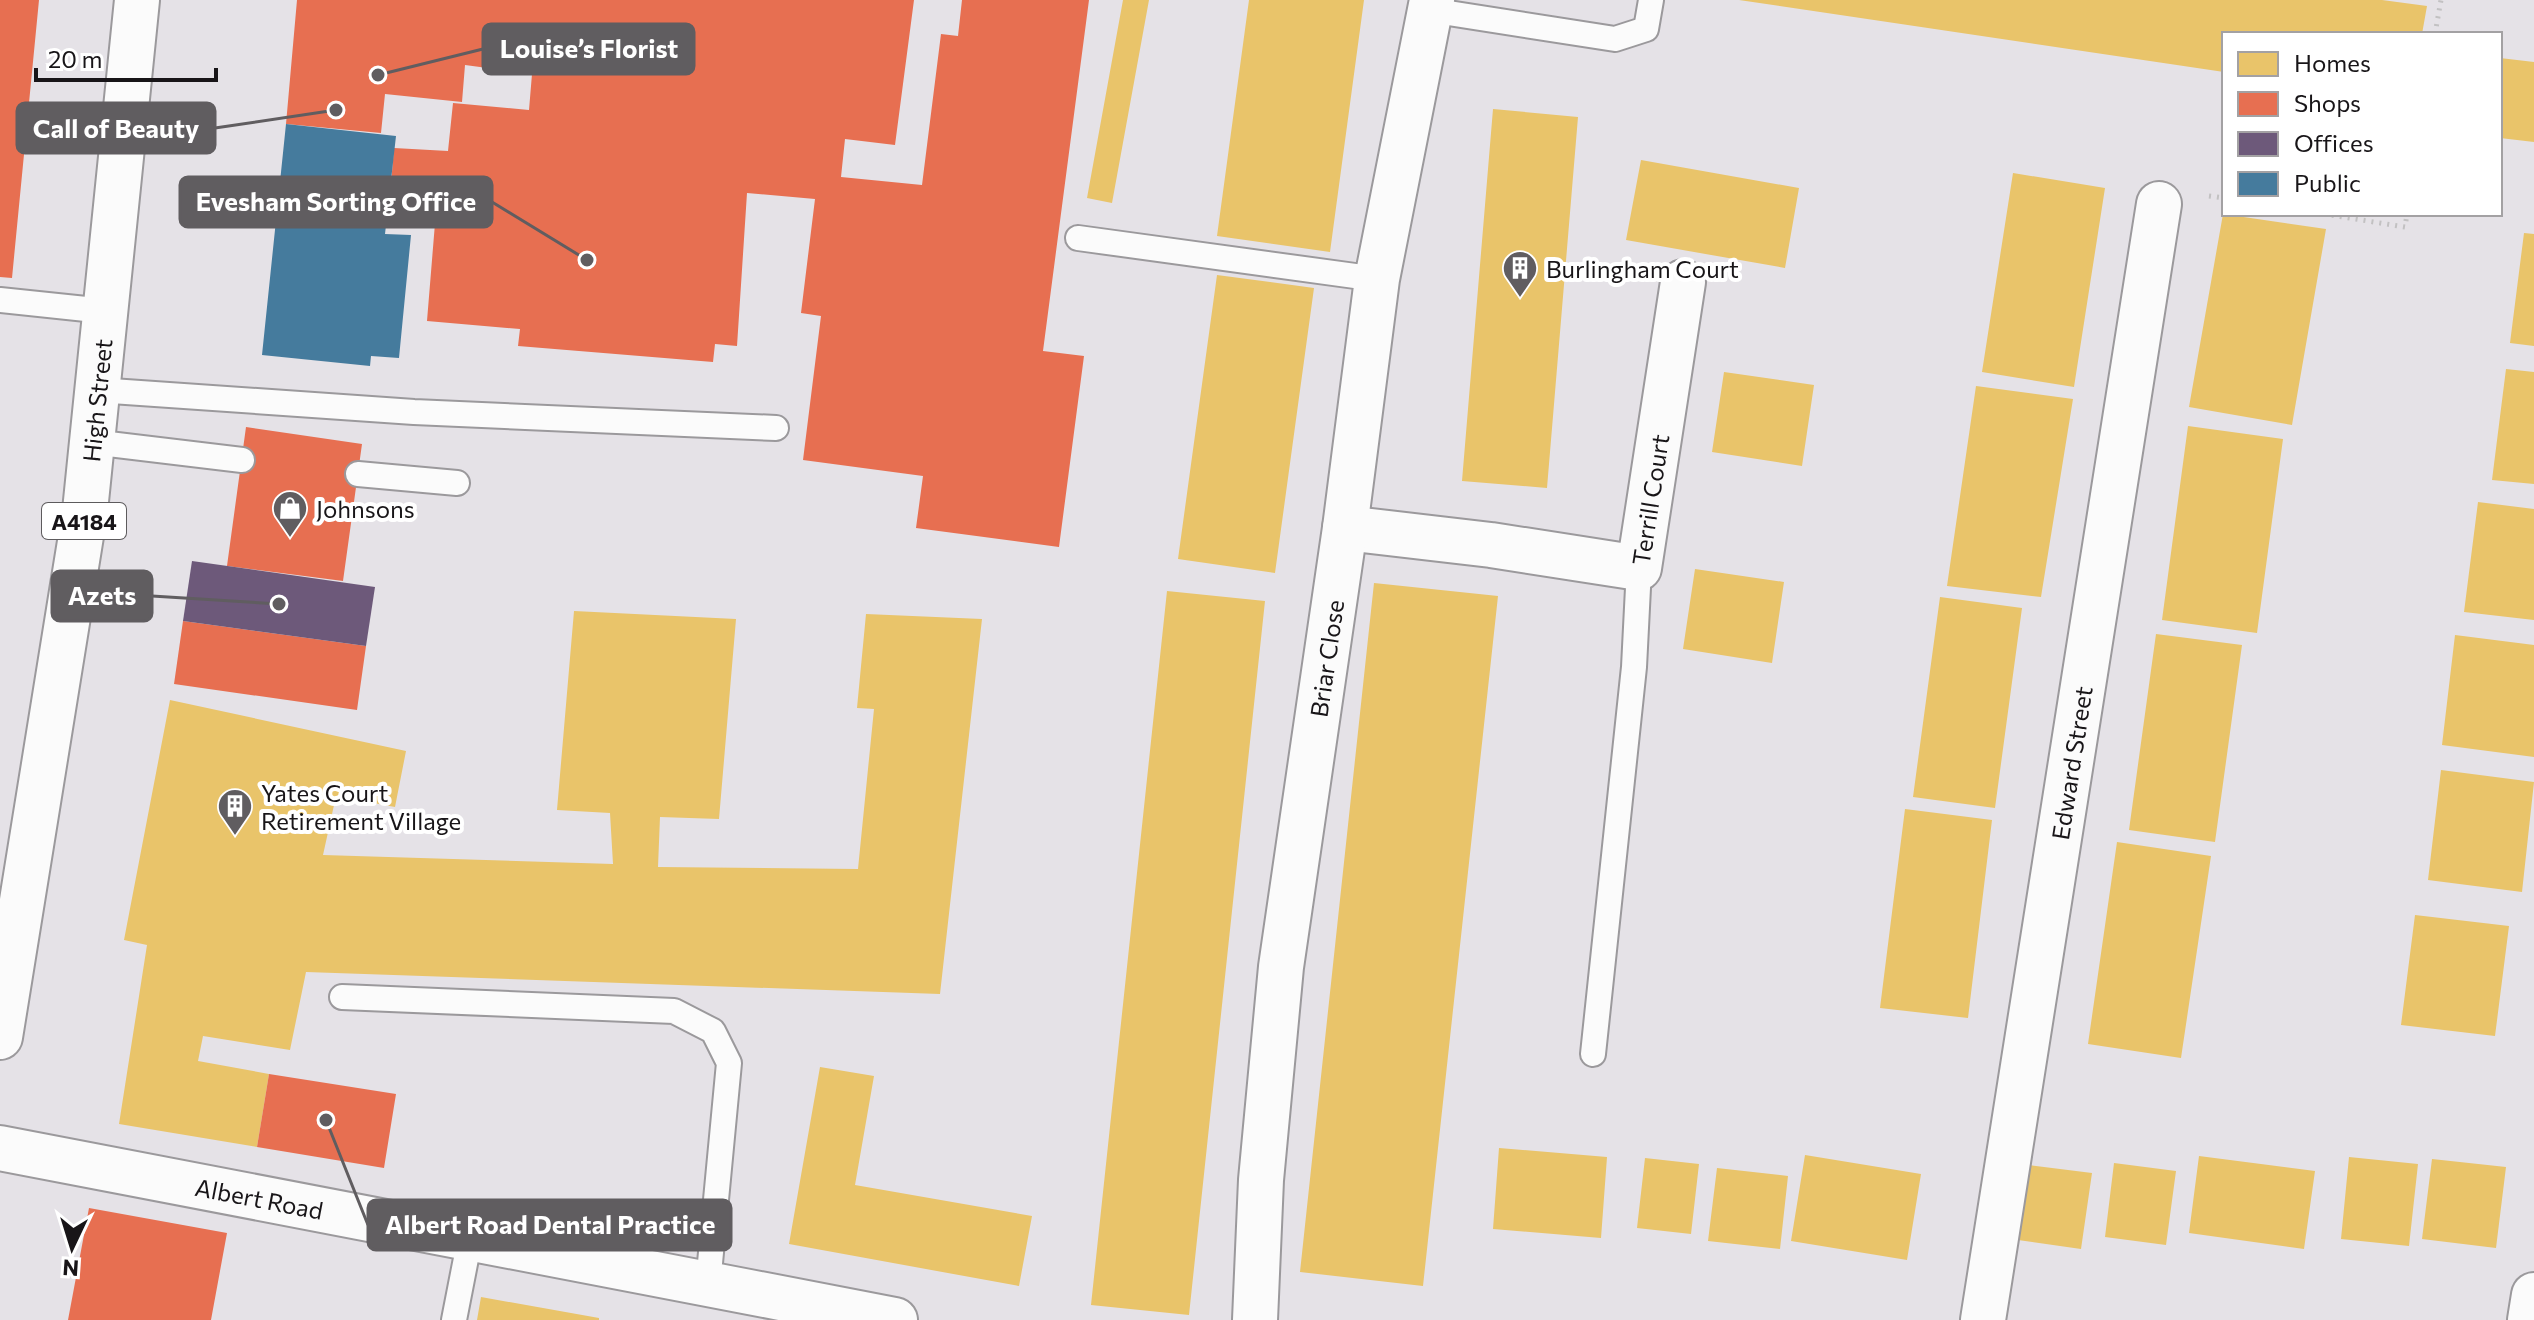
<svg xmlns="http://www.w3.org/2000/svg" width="2534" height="1320" font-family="Commissioner,sans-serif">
	<rect width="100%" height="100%" fill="#e5e2e7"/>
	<path fill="#e9c46a" d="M1123 0H1149L1112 203 1087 198Z
		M1249 0H1364L1330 252 1217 236Z
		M1739 0H2382L2427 6 2422 34H2224V72Z
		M2500 58 2534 62V142L2500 138Z
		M1493 109 1578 117 1547 488 1462 481Z
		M1641 160 1799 188 1785 268 1626 240Z
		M2013 173 2105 188 2074 387 1982 372Z
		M2223 214 2326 229 2292 425 2189 407Z
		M2524 233 2534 234V346L2510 343Z
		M1217 275 1314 288 1275 573 1178 559Z
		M2506 369 2534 372V484L2492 480Z
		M1724 372 1814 385 1802 466 1712 452Z
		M1976 386 2073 399 2041 597 1947 586Z
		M2188 426 2283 439 2257 633 2162 620Z
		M2478 502 2534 509V620L2464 612Z
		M1695 569 1784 582 1772 663 1683 649Z
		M1374 583 1498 596 1423 1286 1300 1272Z
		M1167 591 1265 601 1189 1315 1091 1305Z
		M1940 597 2022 608 1995 808 1913 797Z
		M574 611 736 619 719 819 660 817 658 867 858 869 874 709 857 708 866 614 982 619 940 994 306 972 290 1050 203 1036 198 1061 269 1074 257 1147 119 1124 147 945 124 940 170 700 406 751 395 807 336 796 323 855 613 864 610 813 557 810Z
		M2156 634 2242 645 2215 842 2129 830Z
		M2455 635 2534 645V757L2442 745Z
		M2441 770 2534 782 2522 892 2428 880Z
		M1905 809 1992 820 1968 1018 1880 1008Z
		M2117 842 2211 856 2181 1058 2088 1044Z
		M2415 915 2509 926 2495 1036 2401 1025Z
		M820 1067 874 1076 855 1185 1032 1216 1019 1286 789 1244Z
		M1499 1148 1607 1157 1601 1238 1493 1229Z
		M1805 1155 1921 1174 1907 1260 1791 1241Z
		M2199 1156 2315 1171 2304 1249 2189 1233Z
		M2349 1157 2418 1164 2409 1246 2341 1239Z
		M1645 1158 1699 1164 1691 1234 1637 1228Z
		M2432 1159 2506 1167 2496 1248 2422 1239Z
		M2114 1163 2176 1171 2166 1245 2105 1237Z
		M2029 1165 2092 1173 2081 1249 2018 1240Z
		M1717 1168 1788 1176 1780 1249 1708 1241Z
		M481 1297 599 1318V1320H477Z"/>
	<path fill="#e76f51" d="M0 0H39L12 278 0 277Z
		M297 0H914L895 145 845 139 841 177 922 185 941 34 958 36 962 0H1089L1043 351 1084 356 1059 547 916 528 923 476 803 460 821 316 801 313 815 199 747 193 737 346 715 344 713 362 518 346 520 329 427 321 437 199 390 196 394 148 448 151 453 103 529 110 532 74 465 65 462 102 385 94 381 133 286 124Z
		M246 427 362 444 343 581 227 566Z
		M183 621 366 646 357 710 174 684Z
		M269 1074 396 1094 384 1168 257 1147Z
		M89 1208 227 1233 211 1320H68Z"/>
	<path fill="#6d597a" d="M192 561 375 587 366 646 183 621Z"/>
	<path fill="#457b9d" d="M286 124 396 136 385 234 411 235 399 358 371 356 370 366 262 355Z"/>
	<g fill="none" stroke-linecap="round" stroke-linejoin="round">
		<g stroke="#9b999c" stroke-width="28">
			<path id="lane" d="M1429 10 1615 39 1646 29 1651 0
				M1078 238 1377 279
				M0 300 105 311
				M97 390 414 412 776 428
				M92 442 242 460
				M358 474 457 483
				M342 997 674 1011 713 1031 729 1063 708 1284
				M1593 1054 1634 667 1639 568
				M454 1320 470 1238"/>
		</g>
		<g stroke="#9b999c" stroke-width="48">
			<g id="street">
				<path id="s1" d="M1345 528 1491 545 1639 568 1683 282"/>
				<path id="s2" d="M0 1148 895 1320"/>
				<path id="s3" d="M1255 1320 1261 1180 1281 967 1345 528 1377 279 1432 0"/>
				<path id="s4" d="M1983 1320 2159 204"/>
				<path d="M2530 1320 2534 1295"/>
			</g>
		</g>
		<g stroke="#9b999c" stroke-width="48">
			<g id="primary">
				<path id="s5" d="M0 1037 85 511 137 0"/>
			</g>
		</g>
		<path stroke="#c2c1c2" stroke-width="5" stroke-dasharray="2 6" stroke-linecap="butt" d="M2435 34 2441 0
			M2209 196 2224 198
			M2324 214 2405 227 2407 214"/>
		<use href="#lane" stroke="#fbfbfb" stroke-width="24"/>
		<use href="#street" stroke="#fbfbfb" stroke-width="44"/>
		<use href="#primary" stroke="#fbfbfb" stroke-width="44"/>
	</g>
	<defs>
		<g id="building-pin" transform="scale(1.8)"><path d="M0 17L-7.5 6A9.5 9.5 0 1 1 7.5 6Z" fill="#605d60" stroke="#fff"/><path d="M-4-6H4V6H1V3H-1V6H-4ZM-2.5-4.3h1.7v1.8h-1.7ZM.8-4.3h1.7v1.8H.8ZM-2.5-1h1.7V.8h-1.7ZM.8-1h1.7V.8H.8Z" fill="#fff"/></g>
		<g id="shop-pin" transform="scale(1.8)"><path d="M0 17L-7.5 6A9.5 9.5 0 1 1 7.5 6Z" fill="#605d60" stroke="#fff"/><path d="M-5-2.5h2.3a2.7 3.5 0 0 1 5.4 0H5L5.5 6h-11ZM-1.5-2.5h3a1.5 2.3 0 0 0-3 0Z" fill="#fff"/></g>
	</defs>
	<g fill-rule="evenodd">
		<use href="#building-pin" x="1520" y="268"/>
		<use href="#shop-pin" x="290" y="508"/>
		<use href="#building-pin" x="235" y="806"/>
	</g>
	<g text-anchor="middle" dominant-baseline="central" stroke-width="8" stroke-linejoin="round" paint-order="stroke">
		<rect fill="#fff" stroke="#5d5b5d" stroke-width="2" x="42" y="503" width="84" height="36" rx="6"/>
		<g font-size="22" font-weight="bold" fill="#181518">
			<text x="84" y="521">A4184</text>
		</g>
		<g font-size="24" fill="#181518" stroke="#fff" text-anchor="start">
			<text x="1546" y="268">Burlingham Court</text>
			<text x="316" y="508">Johnsons</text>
			<text x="261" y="792">Yates Court<tspan x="261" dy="28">Retirement Village</tspan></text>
		</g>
		<g font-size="24" fill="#181518" stroke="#fff">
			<text stroke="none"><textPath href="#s5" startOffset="644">High Street</textPath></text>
			<text stroke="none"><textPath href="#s1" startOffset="366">Terrill Court</textPath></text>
			<text stroke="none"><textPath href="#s3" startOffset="666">Briar Close</textPath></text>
			<text stroke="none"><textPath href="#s4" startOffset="564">Edward Street</textPath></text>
			<text stroke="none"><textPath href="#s2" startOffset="264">Albert Road</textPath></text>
		</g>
	</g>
	<path fill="none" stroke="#605d60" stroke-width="3" d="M378 75L483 49M336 110L215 128M587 260L492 202M279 604L152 596M326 1120L368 1225"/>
	<g fill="#605d60" stroke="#fff" stroke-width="3">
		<circle cx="378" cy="75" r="8"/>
		<circle cx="336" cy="110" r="8"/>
		<circle cx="587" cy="260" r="8"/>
		<circle cx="279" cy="604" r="8"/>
		<circle cx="326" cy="1120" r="8"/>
	</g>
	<g fill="#605d60" stroke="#605d60" stroke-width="3">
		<rect x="483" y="24" width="211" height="50" rx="8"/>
		<rect x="17" y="103" width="198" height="50" rx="8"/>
		<rect x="180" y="177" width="312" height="50" rx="8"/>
		<rect x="52" y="571" width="100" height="50" rx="8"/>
		<rect x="368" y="1200" width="363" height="50" rx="8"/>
	</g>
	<g font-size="26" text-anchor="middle" font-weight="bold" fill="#fff">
		<text x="589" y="58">Louise’s Florist</text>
		<text x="116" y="138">Call of Beauty</text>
		<text x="336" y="211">Evesham Sorting Office</text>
		<text x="102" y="605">Azets</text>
		<text x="550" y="1234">Albert Road Dental Practice</text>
	</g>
	<rect x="2222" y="32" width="280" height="184" fill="#ffffff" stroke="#a3a1a3" stroke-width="2"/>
	<rect x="2238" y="52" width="40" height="24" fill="#e9c46a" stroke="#a3a1a3" stroke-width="2"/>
	<text x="2294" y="72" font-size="24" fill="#181518">Homes</text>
	<rect x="2238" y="92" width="40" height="24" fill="#e76f51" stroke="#a3a1a3" stroke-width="2"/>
	<text x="2294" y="112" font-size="24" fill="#181518">Shops</text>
	<rect x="2238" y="132" width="40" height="24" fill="#6d597a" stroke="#a3a1a3" stroke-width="2"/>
	<text x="2294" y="152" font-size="24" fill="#181518">Offices</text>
	<rect x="2238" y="172" width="40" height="24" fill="#457b9d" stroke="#a3a1a3" stroke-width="2"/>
	<text x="2294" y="192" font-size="24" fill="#181518">Public</text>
	<g transform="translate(72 1248) rotate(184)" stroke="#ffffff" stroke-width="6" paint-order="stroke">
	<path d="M0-6L14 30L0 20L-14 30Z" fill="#181518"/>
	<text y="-12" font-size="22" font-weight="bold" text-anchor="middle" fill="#181518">N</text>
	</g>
	<path d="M36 68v12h180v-12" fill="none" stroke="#181518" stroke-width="4"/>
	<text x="48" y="68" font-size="24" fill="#181518" stroke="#ffffff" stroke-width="6" paint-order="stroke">20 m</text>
</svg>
